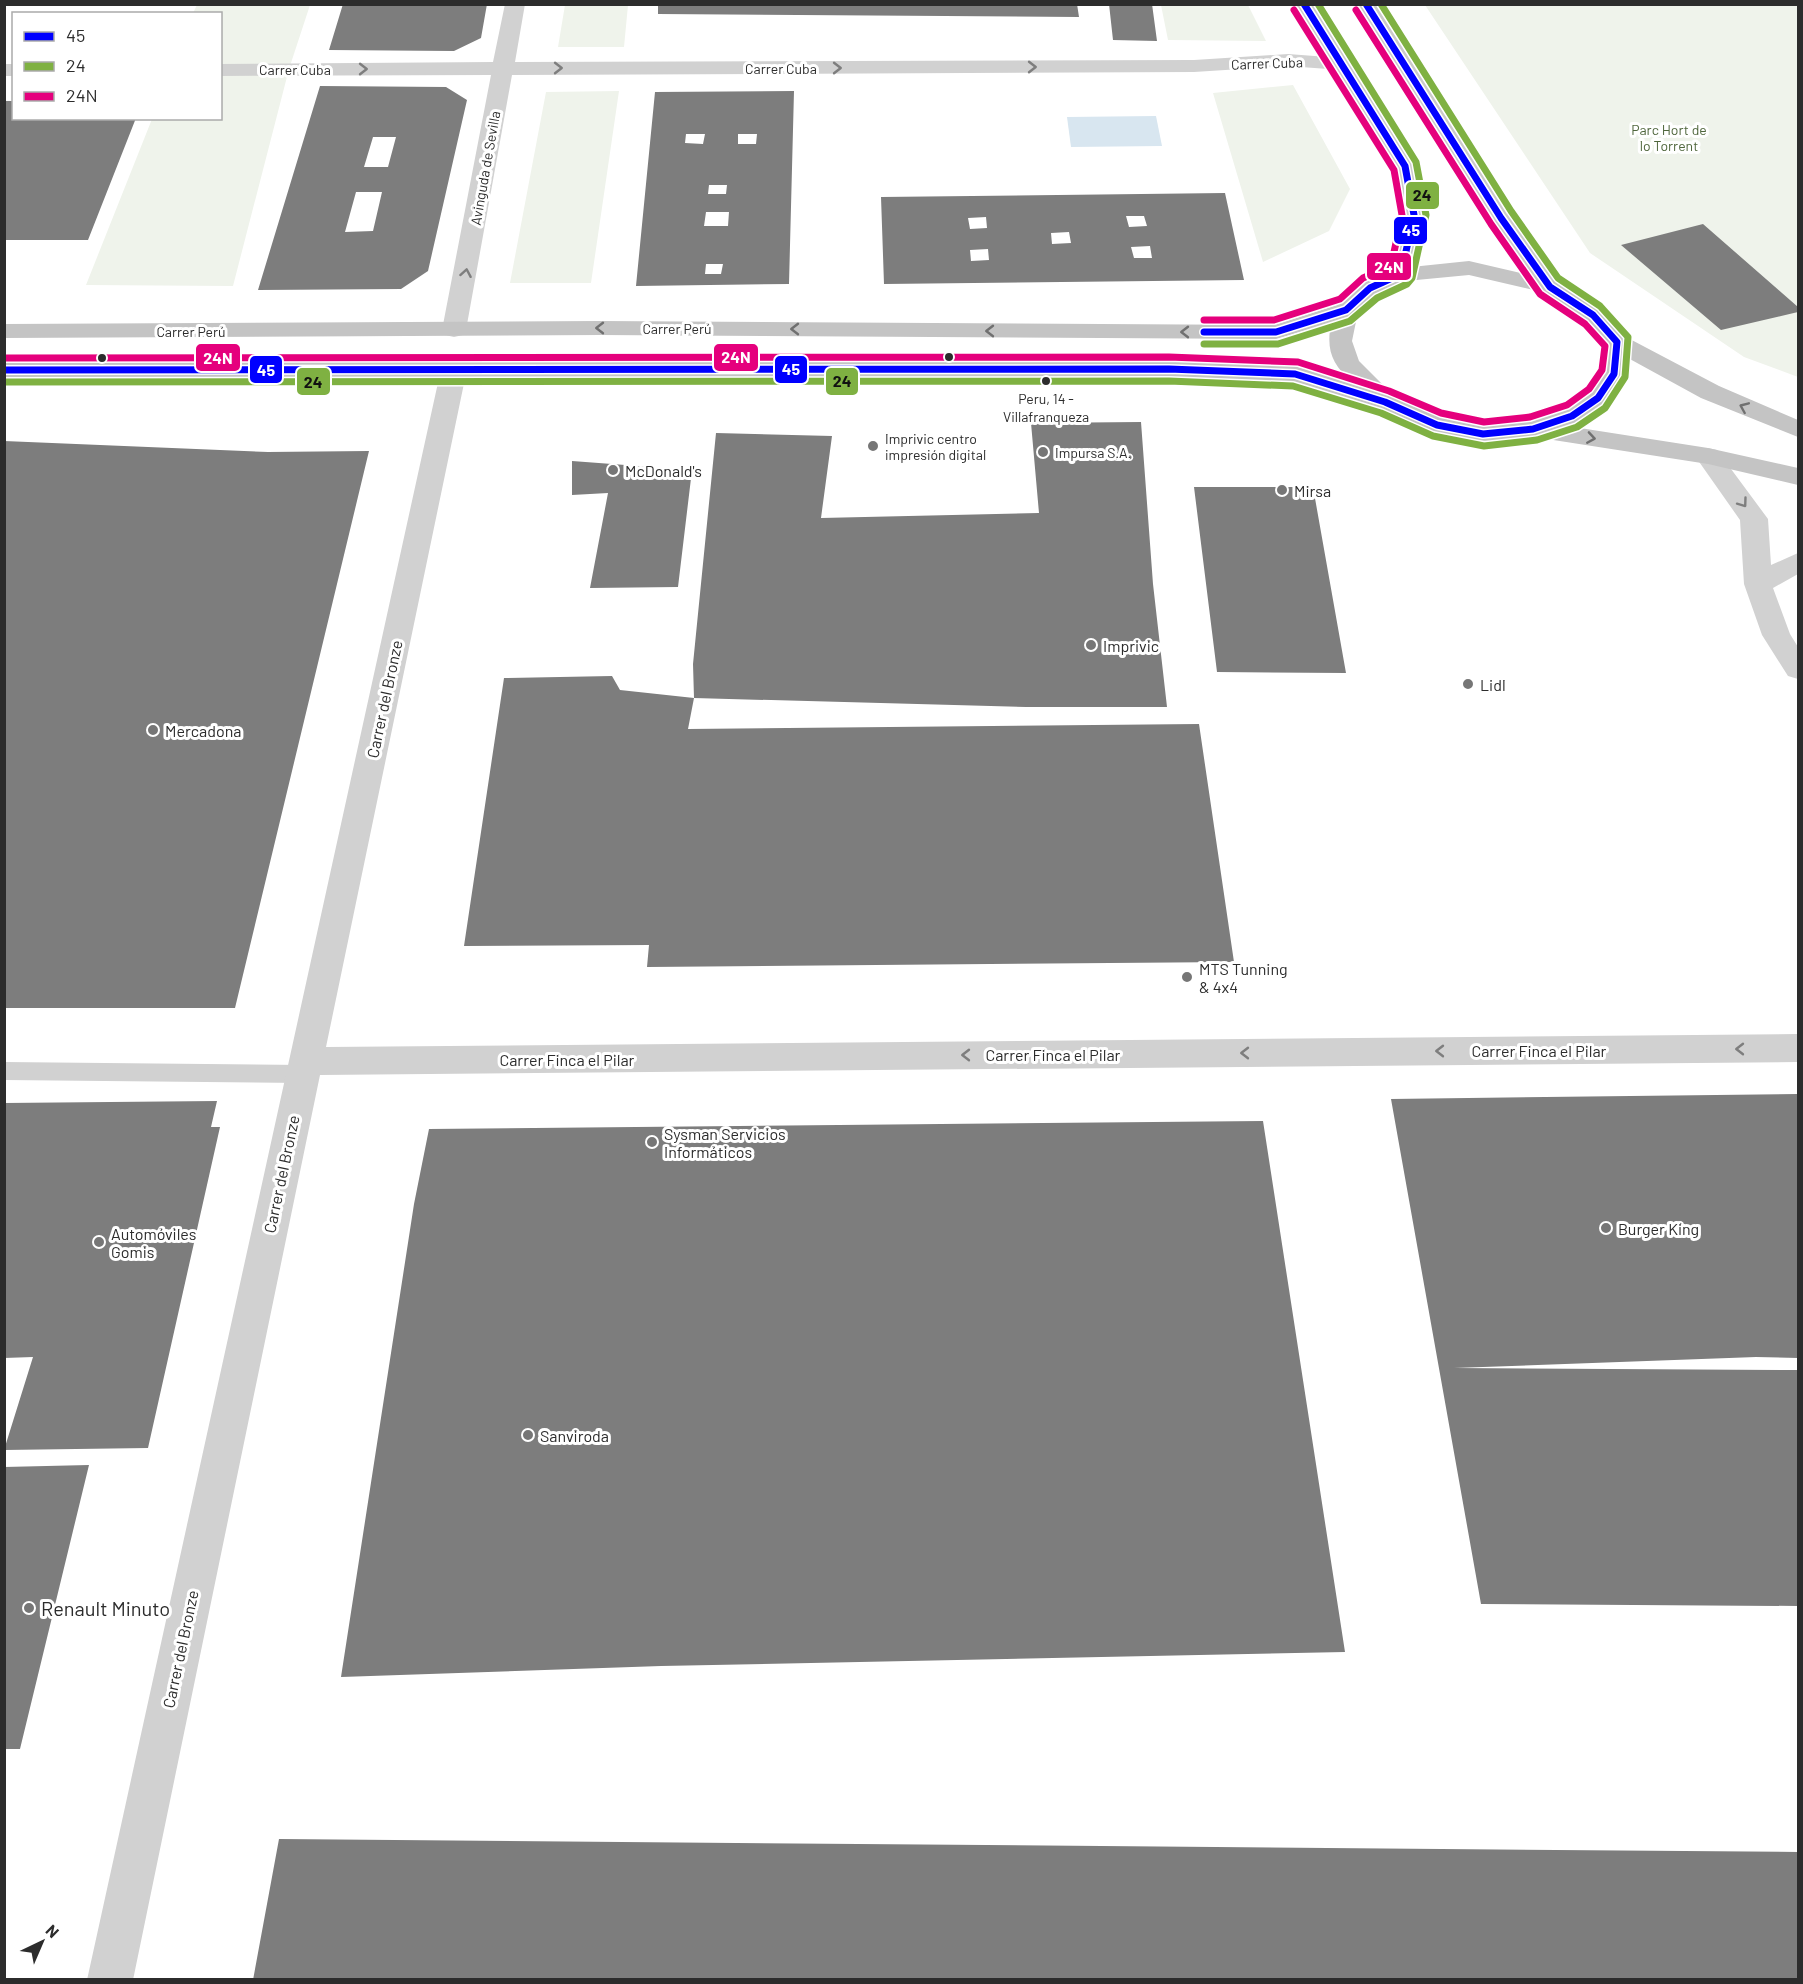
<svg xmlns="http://www.w3.org/2000/svg" width="1803" height="1984" font-family="Barlow,sans-serif">
	<rect width="100%" height="100%" fill="#fff"/>
	<path fill="#eff3eb" d="M197 5H310L289 69 233 286 86 285 152 119 220 118V14L193 13Z
		M565 5H628L624 47H558Z
		M1161 5H1248L1266 41 1168 40Z
		M1425 5H1798V377L1744 357 1590 253Z
		M1293 85 1350 189 1329 231 1263 262 1213 93Z
		M619 91 591 283H510L546 92Z"/>
	<path fill="#d8e6f0" d="M1156 116 1162 146 1071 147 1067 117Z"/>
	<path fill="#7d7d7d" fill-rule="evenodd" d="M343 4 424 6 425 4H487L481 38 454 51 329 50Z
		M658 4H1077L1079 17 658 14Z
		M1109 4H1152L1157 41 1113 40Z
		M320 86 446 87 467 100 428 271 401 289 258 290ZM373 137H396L388 167H364ZM356 192H382L373 231 345 232Z
		M794 91 789 284 636 286 655 92ZM686 134H705L703 144 685 143ZM738 134H757L756 144H738ZM709 185H727L726 194H708ZM706 212H729L728 226H704ZM706 264H723L721 274H705Z
		M4 101H14V118H136L88 240H4Z
		M1225 193 1244 280 884 284 881 197ZM1126 216H1144L1147 226 1129 227ZM986 217 987 228 970 229 968 218ZM1069 232 1071 243 1052 244 1051 233ZM1150 246 1152 258H1134L1131 247ZM988 249 989 260 971 261 970 250Z
		M1703 224 1798 307V312L1721 330 1621 245Z
		M1141 422 1153 584 1167 707H1026L694 698 693 664 716 433 832 436 821 518 1039 513 1031 423Z
		M4 441 268 452 369 451 235 1008H4Z
		M572 461 692 470 678 587 590 588 608 493 572 495Z
		M1194 487H1313L1346 673 1217 672Z
		M612 676 620 690 694 698 688 729 1199 724 1234 962 647 967 649 945 464 946 504 678Z
		M1798 1094V1358L1756 1357 1454 1368 1798 1370V1606L1481 1604 1391 1099Z
		M217 1101 211 1127H220L148 1448 4 1450 33 1357 4 1358V1103Z
		M1263 1121 1345 1652 661 1666 341 1677 414 1204 429 1129Z
		M89 1465 20 1749H4V1467Z
		M279 1839 1798 1852V1980H253Z"/>
	<g fill="none" stroke-linecap="round" stroke-linejoin="round">
		<path fill="#d1d1d1" fill-rule="evenodd" d="M4 1062 303 1065 311 1068 314 1074 311 1080 303 1083 4 1080Z"/>
		<path fill="#d1d1d1" fill-rule="evenodd" d="M505 4H525L515 62 1194 60 1288 54 1341 58 1349 59 1352 64 1349 69 1341 70 1288 66 1194 72 512 75 466 330 463 335 454 337 445 335 442 330 491 75 220 76V64L493 62Z
			M4 64H14V76H4Z
			M454 361 463 364 467 369 326 1047 1798 1034V1062L320 1075 133 1980H87L441 369 445 364Z
			M1708 448 1717 450 1768 519 1771 565 1798 553V574L1773 588 1790 634 1798 647V679L1788 676 1762 635 1744 584 1740 520 1695 456 1699 450Z"/>
		<path fill="#cacaca" fill-rule="evenodd" d="M1294 4H1315L1416 166 1426 215 1413 274 1410 279 1401 281 1392 279 1389 274 1402 215 1394 166Z
			M1356 4H1377L1512 216 1562 287 1559 292 1550 294 1541 292 1489 218Z"/>
		<path fill="#c4c4c4" fill-rule="evenodd" d="M1469 261 1559 282 1602 310 1626 337 1719 386 1798 420V437L1701 398 1628 358C1625 391 1598 416 1567 426L1708 448 1798 468V485L1708 464 1534 437 1483 442 1437 433 1376 408 1293 382 1169 377 4 378V362L1169 361 1295 366 1352 383C1332 363 1326 351 1331 323L1276 339 600 335 4 338V324L600 321 1274 325 1337 305 1361 283 1392 269ZM1469 275 1542 292 1584 320 1604 343 1601 374 1589 392 1563 410 1530 421 1483 426 1444 418 1394 396 1359 361 1352 341 1358 312 1379 293 1406 281Z"/>
		<g stroke="#fff" stroke-width="10">
			<path id="bus-1" d="M1204 332H1276L1346 310 1370 288 1401 274 1414 215 1405 166 1304 4
				M4 370 1169 369 1295 374 1385 402 1437 425 1483 434 1533 429 1572 416 1598 398 1614 374 1617 342 1593 315 1550 287 1501 218 1366 4"/>
		</g>
		<g stroke="#fff" stroke-width="10">
			<path id="bus-2" d="M1204 344H1278L1350 321 1377 298 1407 284 1412 278 1426 215 1416 162 1318 4
				M4 382 1169 381 1293 386 1381 413 1433 436 1484 446 1537 440 1577 427 1605 408 1625 377 1628 337 1600 306 1558 278 1511 211 1381 4"/>
		</g>
		<g stroke="#fff" stroke-width="10">
			<path id="bus-3" d="M1204 320H1274L1340 299 1363 278 1391 266 1402 215 1394 170 1294 10
				M4 358 1169 357 1298 362 1389 391 1441 413 1484 422 1530 417 1567 405 1589 389 1602 370 1605 346 1585 324 1540 294 1491 224 1356 10"/>
		</g>
		<use href="#bus-1" stroke="#00f" stroke-width="7"/>
		<use href="#bus-2" stroke="#7fb142" stroke-width="7"/>
		<use href="#bus-3" stroke="#e5007d" stroke-width="7"/>
	</g>
	<defs><path id="oneway-chevron" d="M-2-3.5L2.5 0L-2 3.5" fill="none" stroke-width="1.6" stroke-linecap="round" stroke-linejoin="round" transform="scale(1.5)"/></defs>
	<g stroke="#7e7e7e">
		<use href="#oneway-chevron" transform="translate(1032 67)"/>
		<use href="#oneway-chevron" transform="translate(558 68)"/>
		<use href="#oneway-chevron" transform="translate(837 68)"/>
		<use href="#oneway-chevron" transform="translate(363 69)"/>
		<use href="#oneway-chevron" transform="translate(466 273) rotate(-80)"/>
		<use href="#oneway-chevron" transform="translate(1743 503) rotate(54)"/>
		<use href="#oneway-chevron" transform="translate(1740 1049) rotate(180)"/>
		<use href="#oneway-chevron" transform="translate(1440 1051) rotate(180)"/>
		<use href="#oneway-chevron" transform="translate(1245 1053) rotate(180)"/>
		<use href="#oneway-chevron" transform="translate(966 1055) rotate(180)"/>
	</g>
	<g stroke="#707070">
		<use href="#oneway-chevron" transform="translate(600 328) rotate(180)"/>
		<use href="#oneway-chevron" transform="translate(795 329) rotate(-180)"/>
		<use href="#oneway-chevron" transform="translate(990 331) rotate(-180)"/>
		<use href="#oneway-chevron" transform="translate(1185 332) rotate(180)"/>
		<use href="#oneway-chevron" transform="translate(1744 407) rotate(-157)"/>
		<use href="#oneway-chevron" transform="translate(1591 438) rotate(9)"/>
	</g>
	<g fill="#2c2c2c" stroke="#fff" stroke-width="2">
		<circle cx="949" cy="357" r="5"/>
		<circle cx="102" cy="358" r="5"/>
		<circle cx="1046" cy="381" r="5"/>
	</g>
	<g fill="#767676" stroke="#fff" stroke-width="2">
		<circle cx="873" cy="446" r="6"/>
		<circle cx="1043" cy="452" r="6"/>
		<circle cx="613" cy="470" r="6"/>
		<circle cx="1282" cy="490" r="6"/>
		<circle cx="1091" cy="645" r="6"/>
		<circle cx="1468" cy="684" r="6"/>
		<circle cx="153" cy="730" r="6"/>
		<circle cx="1187" cy="977" r="6"/>
		<circle cx="652" cy="1142" r="6"/>
		<circle cx="1606" cy="1228" r="6"/>
		<circle cx="99" cy="1242" r="6"/>
		<circle cx="528" cy="1435" r="6"/>
		<circle cx="29" cy="1608" r="6"/>
	</g>
	<g text-anchor="middle" dominant-baseline="central" stroke-width="6" stroke-linejoin="round" paint-order="stroke">
		<g font-size="14" fill="#2c2c2c" stroke="#fff">
			<text transform="translate(1267 63) rotate(-2)">Carrer Cuba</text>
			<text x="781" y="68">Carrer Cuba</text>
			<text x="295" y="69">Carrer Cuba</text>
			<text transform="translate(485 168) rotate(-80)">Avinguda de Sevilla</text>
			<text x="677" y="328">Carrer Perú</text>
			<text x="191" y="331">Carrer Perú</text>
		</g>
		<g font-size="14" fill="#4f663c" stroke="#fff">
			<text x="1669" y="129">Parc Hort de<tspan x="1669" dy="16">lo Torrent</tspan></text>
		</g>
		<g font-size="14" fill="#2c2c2c" stroke="#fff">
			<text x="1046" y="398">Peru, 14 -<tspan x="1046" dy="18">Villafranqueza</tspan></text>
		</g>
		<g font-size="14" fill="#2c2c2c" stroke="#fff" text-anchor="start">
			<text x="885" y="438">Imprivic centro<tspan x="885" dy="16">impresión digital</tspan></text>
			<text x="1055" y="452">Impursa S.A.</text>
		</g>
		<g font-size="16" fill="#2c2c2c" stroke="#fff" text-anchor="start">
			<text x="625" y="470">McDonald's</text>
			<text x="1294" y="490">Mirsa</text>
			<text x="1103" y="645">Imprivic</text>
			<text x="1480" y="684">Lidl</text>
			<text x="165" y="730">Mercadona</text>
			<text x="1199" y="968">MTS Tunning<tspan x="1199" dy="18">&amp; 4x4</tspan></text>
			<text x="664" y="1133">Sysman Servicios<tspan x="664" dy="18">Informáticos</tspan></text>
			<text x="1618" y="1228">Burger King</text>
			<text x="111" y="1233">Automóviles<tspan x="111" dy="18">Gomis</tspan></text>
			<text x="540" y="1435">Sanviroda</text>
		</g>
		<g font-size="16" fill="#2c2c2c" stroke="#fff">
			<text transform="translate(384 699) rotate(-78)">Carrer del Bronze</text>
			<text x="1539" y="1050">Carrer Finca el Pilar</text>
			<text x="1053" y="1054">Carrer Finca el Pilar</text>
			<text x="567" y="1059">Carrer Finca el Pilar</text>
			<text transform="translate(281 1174) rotate(-78)">Carrer del Bronze</text>
			<text transform="translate(180 1649) rotate(-78)">Carrer del Bronze</text>
		</g>
		<g font-size="20" fill="#2c2c2c" stroke="#fff" text-anchor="start">
			<text x="41" y="1608">Renault Minuto</text>
		</g>
	</g>
	<g stroke="#fff" stroke-width="2">
		<rect x="1405" y="181" width="35" height="29" rx="6" fill="#7fb142"/>
		<rect x="1393" y="216" width="35" height="29" rx="6" fill="#00f"/>
		<rect x="1366" y="252" width="46" height="29" rx="6" fill="#e5007d"/>
		<rect x="713" y="343" width="46" height="29" rx="6" fill="#e5007d"/>
		<rect x="195" y="343" width="46" height="29" rx="6" fill="#e5007d"/>
		<rect x="774" y="355" width="34" height="29" rx="6" fill="#00f"/>
		<rect x="249" y="355" width="34" height="29" rx="6" fill="#00f"/>
		<rect x="825" y="367" width="34" height="29" rx="6" fill="#7fb142"/>
		<rect x="296" y="367" width="35" height="29" rx="6" fill="#7fb142"/>
	</g>
	<g font-size="16" text-anchor="middle" font-weight="bold" fill="#fff">
		<text x="1411" y="236">45</text>
		<text x="1389" y="273">24N</text>
		<text x="736" y="363">24N</text>
		<text x="218" y="364">24N</text>
		<text x="791" y="375">45</text>
		<text x="266" y="376">45</text>
	</g>
	<g font-size="16" text-anchor="middle" font-weight="bold" fill="#111">
		<text x="1422" y="201">24</text>
		<text x="842" y="387">24</text>
		<text x="313" y="388">24</text>
	</g>
	<rect width="1803" height="1984" fill="none" stroke="#2c2c2c" stroke-width="12"/>
	<rect x="12" y="12" width="210" height="108" fill="#ffffff" stroke="#ababab" stroke-width="1.5"/>
	<rect x="24" y="32" width="30" height="9" fill="#0000ff" stroke="#ababab" stroke-width="1.5"/>
	<text x="66" y="42" font-size="18" fill="#2c2c2c">45</text>
	<rect x="24" y="62" width="30" height="9" fill="#7fb142" stroke="#ababab" stroke-width="1.5"/>
	<text x="66" y="72" font-size="18" fill="#2c2c2c">24</text>
	<rect x="24" y="92" width="30" height="9" fill="#e5007d" stroke="#ababab" stroke-width="1.5"/>
	<text x="66" y="102" font-size="18" fill="#2c2c2c">24N</text>
	<g transform="translate(42 1942) rotate(44)" stroke="#ffffff" stroke-width="4.5" paint-order="stroke">
	<path d="M0-4.5L10 22L0 15L-10 22Z" fill="#2c2c2c"/>
	<text y="-9" font-size="16" font-weight="bold" text-anchor="middle" fill="#2c2c2c">N</text>
	</g>
</svg>
